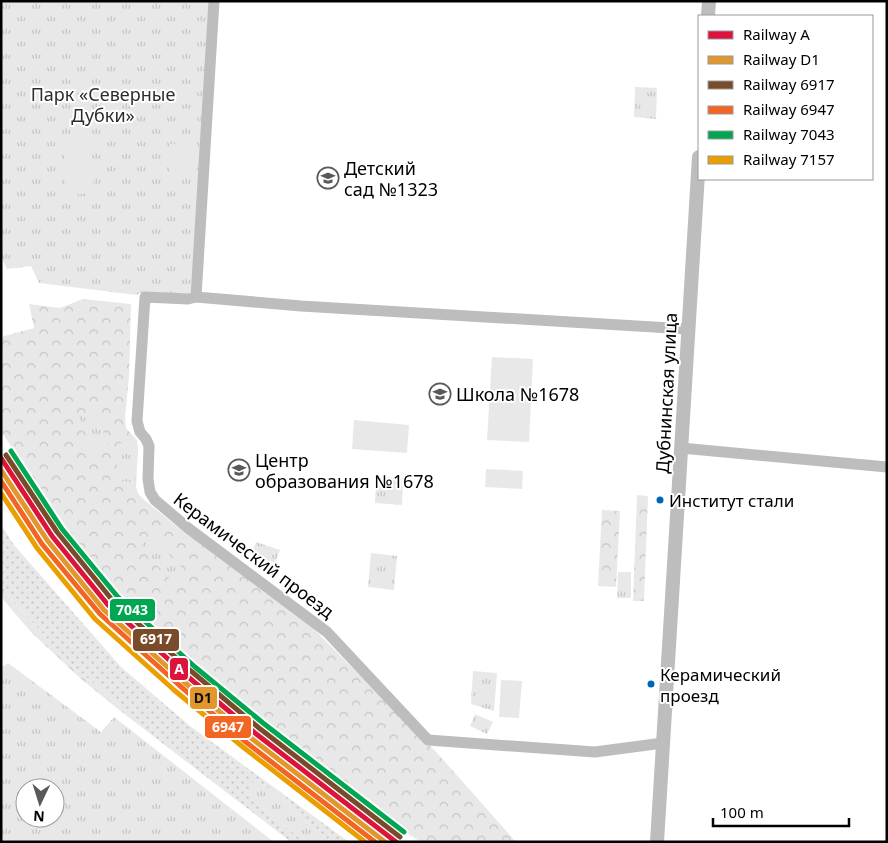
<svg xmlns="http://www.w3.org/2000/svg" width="888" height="843" font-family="'Noto Sans',sans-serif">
	<defs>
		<pattern id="grass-dots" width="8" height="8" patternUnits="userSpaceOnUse" patternTransform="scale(1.25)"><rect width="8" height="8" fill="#e8e8e8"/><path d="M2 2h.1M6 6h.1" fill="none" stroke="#c5c5c5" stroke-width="1.8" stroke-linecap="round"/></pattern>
		<pattern id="forest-crowns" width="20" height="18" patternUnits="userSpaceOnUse" patternTransform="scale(1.25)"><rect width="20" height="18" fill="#e8e8e8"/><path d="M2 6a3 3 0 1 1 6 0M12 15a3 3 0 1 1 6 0" fill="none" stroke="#c5c5c5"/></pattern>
		<pattern id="park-tufts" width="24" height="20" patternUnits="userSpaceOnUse" patternTransform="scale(1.25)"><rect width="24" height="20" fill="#e8e8e8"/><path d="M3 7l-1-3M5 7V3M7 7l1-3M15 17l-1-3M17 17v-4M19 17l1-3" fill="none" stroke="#c5c5c5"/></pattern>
	</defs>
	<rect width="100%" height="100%" fill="#fff"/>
	<path fill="url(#grass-dots)" d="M1 525 14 545 121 667 190 726 349 842H332L314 829 287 803 264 785 253 801 305 842H291L118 709 120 705 68 662 8 595 1 585Z"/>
	<path fill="url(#forest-crowns)" d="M83 299 131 304 129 376 125 418 126 428 137 440 138 448 136 487 138 493 142 498 175 525 311 626 438 754 516 842H421L389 822 203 676 152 634 122 605 95 575 1 431V337L34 328 29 304 60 308Z
		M637 495 648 496 644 601H633Z
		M602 510 620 511 616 587 598 586Z
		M1 585 8 595 68 662 120 705 118 709 80 678 31 632 1 597Z"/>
	<path fill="url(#park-tufts)" fill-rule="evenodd" d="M1 1H211L191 292 184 295 140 293 137 295 39 283 31 266 7 269 1 256Z
		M635 87 657 88 656 119 634 117Z
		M97 415 109 448 92 452 79 416Z
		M118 443 136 444 135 482 117 481Z
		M376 477 403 478 402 505 375 503Z
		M151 536 187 573 175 584 140 547Z
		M256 542 280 550 275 563 251 555Z
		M371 553 397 556 394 590 368 587Z
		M618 572H631V598H617Z
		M8 663 101 732 114 717 274 842H1V668ZM25 788H55V818H25Z
		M473 671 497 673 494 711 471 704Z
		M475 714 493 722 487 734 470 726Z
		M251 782 263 784 287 803 314 829 332 842H305L253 801 249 788Z"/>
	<path fill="#e8e8e8" d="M91 140 94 193 66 195 64 142Z
		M170 144 191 145 190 179 169 178Z
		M492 357 533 359 529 442 487 440Z
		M354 420 409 425 407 453 352 449Z
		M486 469 523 471 522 489 485 487Z
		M501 680 522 681 519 718 499 717Z"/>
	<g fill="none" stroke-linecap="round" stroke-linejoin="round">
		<path stroke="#bdbdbd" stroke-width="11" d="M196 297 214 1
			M681 448 887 467
			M663 743 595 752 428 740 327 632 188 528 155 500 150 492 148 479 149 446 146 439 140 432 137 421 145 297 188 299 196 297 301 306 687 329"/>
		<path stroke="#bdbdbd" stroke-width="14" d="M708 16 709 1
			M657 842 699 157"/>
		<g stroke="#fff" stroke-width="9">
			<path id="rail-1" d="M1 458 52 536 108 605 187 676 255 733 396 842"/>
		</g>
		<g stroke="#fff" stroke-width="9">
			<path id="rail-2" d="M1 470 47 540 104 610 183 681 251 738 385 842"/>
		</g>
		<g stroke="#fff" stroke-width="9">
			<path id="rail-3" d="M6 455 57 532 113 601 191 671 259 728 400 837"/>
		</g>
		<g stroke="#fff" stroke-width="9">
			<path id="rail-4" d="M1 481 42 544 100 614 179 685 247 743 375 842"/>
		</g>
		<g stroke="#fff" stroke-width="9">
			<path id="rail-5" d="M11 451 62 529 117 596 195 667 263 723 404 832"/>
		</g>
		<g stroke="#fff" stroke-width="9">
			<path id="rail-6" d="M1 493 37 548 95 619 174 690 243 747 365 842"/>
		</g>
		<use href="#rail-1" stroke="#dc143c" stroke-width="5"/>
		<use href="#rail-2" stroke="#e1972b" stroke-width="5"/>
		<use href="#rail-3" stroke="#7a4b2a" stroke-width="5"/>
		<use href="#rail-4" stroke="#f26522" stroke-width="5"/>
		<use href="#rail-5" stroke="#00a651" stroke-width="5"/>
		<use href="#rail-6" stroke="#eb9e00" stroke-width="5"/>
	</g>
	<defs>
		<g id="school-ring" transform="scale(1.125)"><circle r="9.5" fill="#fff" stroke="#595959" stroke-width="1.5"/><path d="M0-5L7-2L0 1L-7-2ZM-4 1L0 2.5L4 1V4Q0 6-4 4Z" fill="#595959"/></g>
	</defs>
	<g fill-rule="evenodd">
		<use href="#school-ring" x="328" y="178"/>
		<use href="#school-ring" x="440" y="394"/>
		<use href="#school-ring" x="239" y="470"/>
	</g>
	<g fill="#0065bd" stroke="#fff" stroke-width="2">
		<circle cx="660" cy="500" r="4.5"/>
		<circle cx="651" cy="684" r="4.5"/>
	</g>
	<g text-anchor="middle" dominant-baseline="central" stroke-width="4" stroke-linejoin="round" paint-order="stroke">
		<g font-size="17" fill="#000" stroke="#fff" text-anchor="start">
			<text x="669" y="500">Институт стали</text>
			<text x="660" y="674">Керамический<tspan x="660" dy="21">проезд</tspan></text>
		</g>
		<g font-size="18" fill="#2c2c2c" stroke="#fff">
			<text x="103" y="94">Парк «Северные<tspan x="103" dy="21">Дубки»</tspan></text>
		</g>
		<g font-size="18" fill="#000" stroke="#fff" text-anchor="start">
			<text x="344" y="168">Детский<tspan x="344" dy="21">сад №1323</tspan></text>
			<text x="456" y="394">Школа №1678</text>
			<text x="255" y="460">Центр<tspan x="255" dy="21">образования №1678</tspan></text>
		</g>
		<g font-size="18" fill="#000" stroke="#fff">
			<text transform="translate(666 393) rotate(-87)">Дубнинская улица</text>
			<text transform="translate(254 555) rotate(37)">Керамический проезд</text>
		</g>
	</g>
	<g stroke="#fff" stroke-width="2">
		<rect x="109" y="598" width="47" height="24" rx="5" fill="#00a651"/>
		<rect x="132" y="628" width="48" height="24" rx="5" fill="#7a4b2a"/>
		<rect x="169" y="657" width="20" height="24" rx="5" fill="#dc143c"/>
		<rect x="189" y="686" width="29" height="24" rx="5" fill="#e1972b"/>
		<rect x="204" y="715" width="48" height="24" rx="5" fill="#f26522"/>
	</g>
	<g font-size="14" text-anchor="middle" font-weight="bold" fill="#fff">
		<text x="132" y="615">7043</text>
		<text x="156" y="644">6917</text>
		<text x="179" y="674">A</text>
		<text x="228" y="732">6947</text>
	</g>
	<g font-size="14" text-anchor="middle" font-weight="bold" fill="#111">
		<text x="203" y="703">D1</text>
	</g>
	<rect width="888" height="843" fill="none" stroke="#000000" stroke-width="5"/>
	<rect x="698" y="15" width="175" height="165" fill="#ffffff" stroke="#999999"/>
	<rect x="708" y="31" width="25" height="8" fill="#dc143c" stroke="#999999"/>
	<text x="743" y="40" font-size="15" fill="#000000">Railway A</text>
	<rect x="708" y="56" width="25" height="8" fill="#e1972b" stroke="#999999"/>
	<text x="743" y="65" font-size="15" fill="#000000">Railway D1</text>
	<rect x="708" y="81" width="25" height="8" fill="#7a4b2a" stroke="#999999"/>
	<text x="743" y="90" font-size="15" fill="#000000">Railway 6917</text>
	<rect x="708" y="106" width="25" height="8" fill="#f26522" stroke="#999999"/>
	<text x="743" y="115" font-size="15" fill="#000000">Railway 6947</text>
	<rect x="708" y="131" width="25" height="8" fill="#00a651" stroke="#999999"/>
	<text x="743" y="140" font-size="15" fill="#000000">Railway 7043</text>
	<rect x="708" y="156" width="25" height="8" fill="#eb9e00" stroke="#999999"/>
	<text x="743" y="165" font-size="15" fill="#000000">Railway 7157</text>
	<g transform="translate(40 803) rotate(184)"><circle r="24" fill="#ffffff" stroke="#999999"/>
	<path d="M0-4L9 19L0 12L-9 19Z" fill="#595959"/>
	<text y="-8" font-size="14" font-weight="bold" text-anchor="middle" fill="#000000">N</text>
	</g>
	<path d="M713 818v8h136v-8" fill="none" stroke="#000000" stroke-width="2.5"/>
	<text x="720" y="818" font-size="15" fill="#000000" stroke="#ffffff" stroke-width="4" paint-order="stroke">100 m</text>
</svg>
